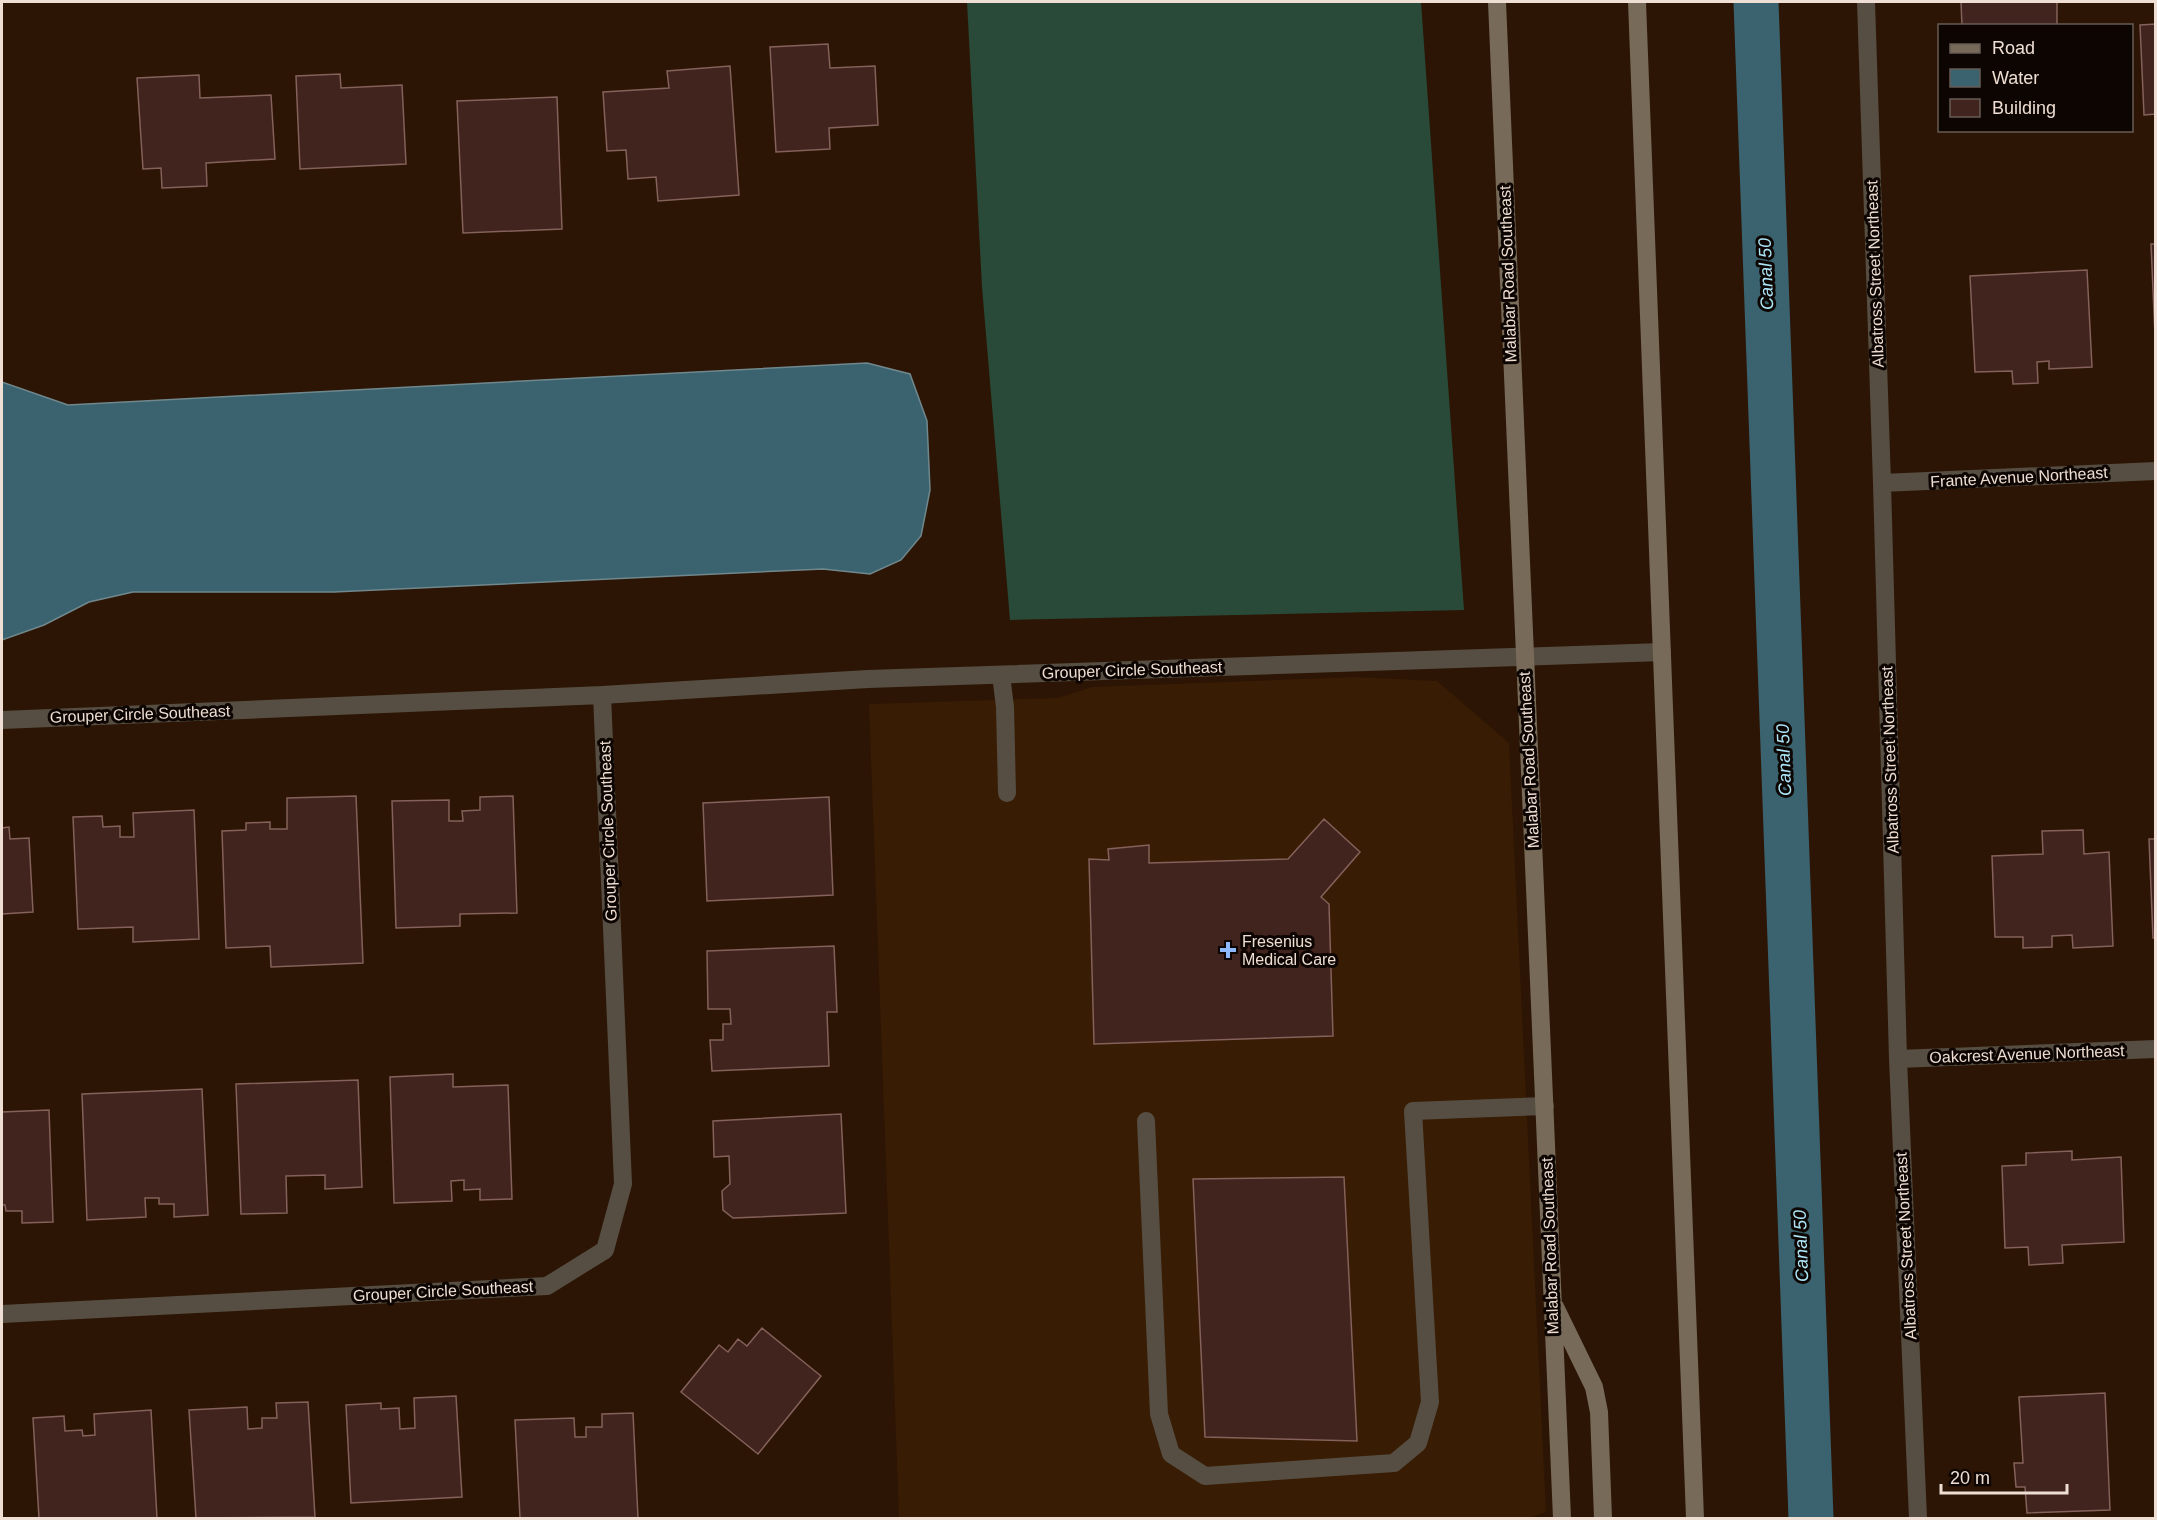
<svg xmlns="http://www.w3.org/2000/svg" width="2157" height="1520" font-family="Arial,sans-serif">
	<rect width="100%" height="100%" fill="#2c1504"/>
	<path fill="#381c04" d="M1355 677 1437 681 1509 743 1546 1512 1528 1518H899L869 704 1058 698 1092 687Z"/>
	<path fill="#294a38" d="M967 2H1421L1464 610 1010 620 982 287Z"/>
	<path fill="#3a636f" stroke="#70888d" stroke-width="1.5" d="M867 363 910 374 927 421 930 490 921 536 901 560 870 574 823 569 334 592H133L89 602 44 625 2 640V382L68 405Z"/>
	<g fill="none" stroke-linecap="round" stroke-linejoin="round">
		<path stroke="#3a636f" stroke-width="45" d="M1756 2 1811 1518"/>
	</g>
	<path fill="#41241e" stroke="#84615a" stroke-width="1.5" d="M1961 2H2057V26H1962Z
		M2156 24V114L2144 115 2140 25Z
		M828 44 830 68 875 66 878 125 829 128 830 149 776 152 770 47Z
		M730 66 739 195 658 201 656 177 628 179 626 150 607 151 603 92 669 88 667 71Z
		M340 74 341 88 402 85 406 164 300 169 296 76Z
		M199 75 200 98 271 95 275 159 206 163 207 186 162 188 161 168 143 169 137 78Z
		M557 97 562 229 463 233 457 101Z
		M2151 244H2156V336H2155Z
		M2087 270 2092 367 2049 369V361L2037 362 2038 383 2013 384 2012 371 1975 372 1970 276Z
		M356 796 363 963 271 967 270 946 226 948 222 831 246 830V823L270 822V829H287V798Z
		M513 796 517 913 460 914V926L396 928 392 801 449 800V821H463L462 811 480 810V797Z
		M829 797 833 895 707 901 703 803Z
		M194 810 199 939 133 942V927L78 929 73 817 102 816 103 827 120 826V837H134L133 813Z
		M1324 819 1360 852 1321 897 1329 904 1333 1036 1094 1044 1089 859 1109 860 1108 849 1149 845V863L1288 859Z
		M9 827 10 839 29 838 33 912 2 914V828Z
		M2083 830 2084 854 2109 852 2113 946 2073 948 2072 935 2052 936V947L2023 948V937H1995L1992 856 2043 854 2042 831Z
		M2149 839H2156V938H2153Z
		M834 946 837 1012H827L829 1066 712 1071 710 1040H723V1024H731L730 1009H708L707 951Z
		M453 1074V1087L508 1085 512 1199 480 1200V1189L464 1190V1180L451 1181 452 1201 394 1203 390 1077Z
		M358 1080 362 1187 325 1189V1175L286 1176 287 1213 241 1214 236 1084Z
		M202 1089 208 1215 174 1217V1204H159V1198H145L146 1217 87 1220 82 1094Z
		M49 1110 53 1222 22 1223V1211H6L5 1205H2V1112Z
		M841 1114 846 1213 733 1218 723 1210 722 1191 730 1184 729 1156 714 1157 713 1121Z
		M2072 1151V1160L2121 1157 2124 1242 2062 1245 2063 1263 2029 1265 2028 1247 2005 1248 2002 1166 2026 1165V1153Z
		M1344 1177 1357 1441 1205 1437 1193 1179Z
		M762 1328 821 1376 758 1454 681 1392 719 1345 728 1352 738 1339 747 1346Z
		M2105 1393 2110 1510 2027 1513 2025 1487H2016L2014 1463H2023L2019 1397Z
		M456 1396 462 1497 351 1503 346 1405 381 1403V1409L399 1408 400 1429 415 1428 414 1398Z
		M308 1402 315 1517 196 1518 189 1410 247 1407 248 1429 262 1428V1418H277L276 1403Z
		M151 1410 157 1518H39L33 1418 64 1416 65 1431 82 1430 83 1436 95 1435 94 1414Z
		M633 1413 638 1518H520L515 1420 574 1418 575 1437H586V1427H602V1414Z"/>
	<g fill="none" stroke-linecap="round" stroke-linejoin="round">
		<path stroke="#564e42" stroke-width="18" d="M1001 675 1005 707 1007 793
			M1146 1121 1159 1414 1171 1454 1205 1476 1394 1463 1418 1443 1430 1402 1413 1111 1545 1106"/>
		<path stroke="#564e42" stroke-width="18" d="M1866 2 1882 483 1898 1059 1918 1518
			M1882 483 2156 471
			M2 720 602 695 868 679 1662 652
			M1898 1059 2156 1049
			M2 1314 547 1286 605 1250 623 1184 602 695"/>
		<path stroke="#776a58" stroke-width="18" d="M1497 2 1562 1518
			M1637 2 1695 1518
			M1555 1307 1594 1387 1599 1412 1603 1518"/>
	</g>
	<path fill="#8eb9fd" stroke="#0d0501" stroke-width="2" d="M1225 941h6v6h6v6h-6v6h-6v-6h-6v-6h6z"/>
	<g text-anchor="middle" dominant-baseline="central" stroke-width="6" stroke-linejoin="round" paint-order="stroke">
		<g font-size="16" fill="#eeded3" stroke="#0d0501">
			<text transform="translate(1508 274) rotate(-92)">Malabar Road Southeast</text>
			<text transform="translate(1875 274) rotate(-92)">Albatross Street Northeast</text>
			<text transform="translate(2019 477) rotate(-3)">Frante Avenue Northeast</text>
			<text transform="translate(1132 670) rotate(-2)">Grouper Circle Southeast</text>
			<text transform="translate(140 714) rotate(-2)">Grouper Circle Southeast</text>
			<text transform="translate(1529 760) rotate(-93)">Malabar Road Southeast</text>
			<text transform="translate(1890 760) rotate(-92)">Albatross Street Northeast</text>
			<text transform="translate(608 831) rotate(-92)">Grouper Circle Southeast</text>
			<text transform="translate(2027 1054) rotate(-2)">Oakcrest Avenue Northeast</text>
			<text transform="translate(1550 1246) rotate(-92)">Malabar Road Southeast</text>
			<text transform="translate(1906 1246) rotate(-93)">Albatross Street Northeast</text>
			<text transform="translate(443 1291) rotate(-3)">Grouper Circle Southeast</text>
		</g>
		<g font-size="16" fill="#eeded3" stroke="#0d0501" text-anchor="start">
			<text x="1242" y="941">Fresenius<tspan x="1242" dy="18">Medical Care</tspan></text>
		</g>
		<g font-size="18" font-style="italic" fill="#ace6f8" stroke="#0d0501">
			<text transform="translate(1766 274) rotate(-92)">Canal 50</text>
			<text transform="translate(1784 760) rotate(-92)">Canal 50</text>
			<text transform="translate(1801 1246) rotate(-92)">Canal 50</text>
		</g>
	</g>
	<rect width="2157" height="1520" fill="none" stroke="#eeded3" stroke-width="6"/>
	<rect x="1938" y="24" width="195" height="108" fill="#0d0501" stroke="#675c55" stroke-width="1.5"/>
	<rect x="1950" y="44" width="30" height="9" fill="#776a58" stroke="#675c55" stroke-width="1.5"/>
	<text x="1992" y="54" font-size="18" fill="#eeded3">Road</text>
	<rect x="1950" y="69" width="30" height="18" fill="#3a636f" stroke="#675c55" stroke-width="1.5"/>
	<text x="1992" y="84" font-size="18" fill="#eeded3">Water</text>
	<rect x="1950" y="99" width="30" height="18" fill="#41241e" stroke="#675c55" stroke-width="1.5"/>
	<text x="1992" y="114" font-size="18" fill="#eeded3">Building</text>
	<path d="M1941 1484v9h126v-9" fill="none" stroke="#eeded3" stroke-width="3"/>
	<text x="1950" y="1484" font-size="18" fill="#eeded3" stroke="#0d0501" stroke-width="4.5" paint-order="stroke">20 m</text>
</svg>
